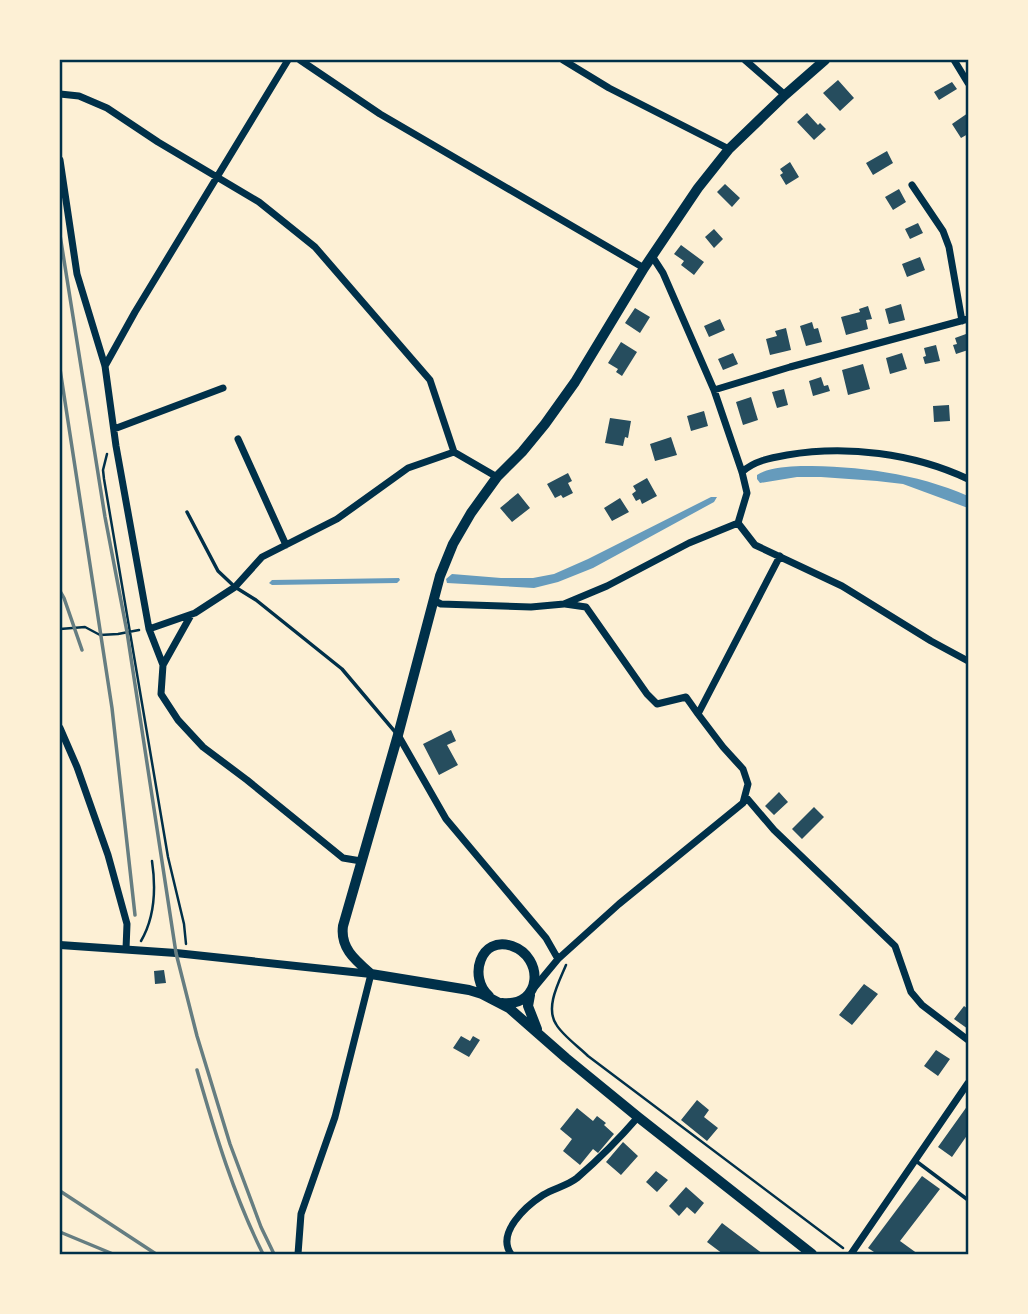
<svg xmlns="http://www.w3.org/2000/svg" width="1028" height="1314" font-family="'Source Sans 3',sans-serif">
	<rect width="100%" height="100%" fill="#fdf0d5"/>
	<path fill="#669bbc" d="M801 466C859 466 915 473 968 496V508L903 484 877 481 821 477H797L760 483 757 479V475C770 467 786 467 801 466Z
		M711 497H717L714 502 593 568 558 582 534 588 447 583 446 579 452 574 501 578H533L554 574 588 559Z
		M399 578 400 580 397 583 272 585 269 583 272 580Z"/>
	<path fill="#264d5e" d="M838 80 854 98 840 111 823 93Z
		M952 82 957 89 939 100 934 92Z
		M807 113 818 125 820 123 826 129 814 140 797 122Z
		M968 113V134L961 138 952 124Z
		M887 151 893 163 873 175 866 163Z
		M790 162 799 177 786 185 780 175 783 173 780 169Z
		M725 184 740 198 732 207 717 192Z
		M899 189 906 202 893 210 885 197Z
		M918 223 923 233 910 239 905 229Z
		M714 229 723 239 714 248 705 237Z
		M681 245 704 262 694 275 681 265 684 261 674 254Z
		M920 257 925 270 907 277 902 264Z
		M901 304 905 320 889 324 885 309Z
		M868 306 872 319 866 320 868 329 846 335 841 317 860 312 859 309Z
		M635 308 650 317 640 333 625 323Z
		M720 319 725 330 709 337 704 326Z
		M812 322 814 329 818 328 822 342 806 346 800 326Z
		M786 328 791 350 770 355 766 339 777 336 775 331Z
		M966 334 968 350 956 354 953 345 957 344 955 338Z
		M621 342 637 352 622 376 616 372 618 369 608 363Z
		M936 345 940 361 925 364 923 357 926 356 924 348Z
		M733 353 738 364 723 370 718 359Z
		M902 353 907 369 890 374 886 358Z
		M863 364 870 389 848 395 842 370Z
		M821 377 824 386 828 385 830 391 813 396 809 381Z
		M784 389 788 405 777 408 772 392Z
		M751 397 758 420 743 425 736 402Z
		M949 405 950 421 934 422 933 406Z
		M704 411 708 426 691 431 687 416Z
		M610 418 631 421 628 438 625 437 623 446 605 443Z
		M671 437 677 455 655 461 650 444Z
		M568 473 572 481 568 483 573 493 563 498 561 495 555 498 547 484Z
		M647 478 657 496 642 504 640 499 636 501 632 494 636 491 633 486Z
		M518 493 530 508 512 522 500 508Z
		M620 498 629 512 612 521 604 508Z
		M451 730 456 741 447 745 458 765 439 775 423 744Z
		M779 792 788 802 774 815 765 806Z
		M814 807 824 817 802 839 792 829Z
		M164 970 166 983 155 984 154 971Z
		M864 984 878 994 852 1025 839 1015Z
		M964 1006 968 1009V1029L954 1019Z
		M461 1036 470 1041 473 1036 480 1040 469 1057 453 1048Z
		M936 1050 950 1059 938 1076 924 1066Z
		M697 1100 709 1110 704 1117 718 1128 707 1141 681 1120Z
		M968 1105V1134L952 1157 938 1147Z
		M577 1108 593 1121 597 1116 606 1123 604 1125 614 1134 598 1153 593 1149 580 1165 563 1151 572 1139 560 1129Z
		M623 1142 638 1156 621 1175 606 1162Z
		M656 1171 668 1180 657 1192 646 1182Z
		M922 1176 940 1189 900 1241 918 1254H877L868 1248Z
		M686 1187 704 1203 695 1214 687 1207 679 1216 669 1206Z
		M722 1223 763 1254H723L707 1242Z"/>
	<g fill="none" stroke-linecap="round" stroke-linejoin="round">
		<path stroke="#003049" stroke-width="2.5" d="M107 454 103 470 104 479 168 857 184 924 186 944
			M60 629 85 627 100 635 118 634 139 630
			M141 941C155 917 156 888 152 861
			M566 965C559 982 545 1007 556 1024 562 1035 579 1047 588 1056L843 1248"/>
		<path stroke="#003049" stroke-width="3.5" d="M187 512 218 571 235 587 256 600 342 669 396 733
			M916 1161 968 1200"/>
		<path stroke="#003049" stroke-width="7" d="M300 60 380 114 644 268
			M563 60 609 88 729 149
			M745 60 785 95
			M954 60 968 83
			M60 94 79 96 107 108 158 142 259 202 315 247 430 380 454 452
			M60 160 77 274 105 366 116 446 149 629
			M912 185 943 231 949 247 962 321
			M652 256 663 273 714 390 742 472 747 493 738 523
			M105 366 135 312 288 60
			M714 390 790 367 968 319
			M114 429 223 388
			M238 439 286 545
			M742 472C754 461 770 458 787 455 846 445 913 453 968 479
			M738 523 755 545 842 586 931 641 968 661
			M433 600 441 604 531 607 564 604 607 586 689 543 738 523
			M565 604 586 607 647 694 657 704 686 697 698 714
			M163 665 191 615
			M60 728 77 767 108 855 127 924 126 949
			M398 735 446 819 546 938 558 959 619 904 743 803 748 784 743 769 723 747 698 714 780 556
			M745 796 774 830 895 946 911 992 922 1005 968 1040
			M361 861 343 858 247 780 203 747 178 720 161 694 163 665 149 629 195 613 235 587 262 557 337 519 408 468 454 452 497 477
			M534 988 558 959
			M298 1254 301 1214 335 1117 371 974
			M511 1254C496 1233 526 1206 543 1195 554 1188 567 1186 577 1178 599 1159 619 1139 638 1117
			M851 1254 968 1083"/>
		<path stroke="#003049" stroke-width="8" d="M60 945 176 953 371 974"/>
		<path stroke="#003049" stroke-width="10" d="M530 995 528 1006 537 1029
			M489 996C468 978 480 935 512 946 544 957 543 1007 502 1003
			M812 1254 638 1117 566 1058 509 1008 482 994 469 990 371 974C355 960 340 948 343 926L398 735 440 576 453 544 471 513 497 477 522 452 545 424 575 382 644 268 698 188 729 149 785 95 825 60"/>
		<path stroke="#657d81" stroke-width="3.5" d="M60 235 105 517 127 632 176 953 197 1036 230 1144 261 1227 274 1254
			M60 369 112 708 135 915
			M60 591 64 598 82 650
			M197 1070C215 1133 234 1196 263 1254
			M60 1191 156 1254
			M60 1232 113 1254"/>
	</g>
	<rect width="1028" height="1314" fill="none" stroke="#fdf0d5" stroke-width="122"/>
	<rect x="61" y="61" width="906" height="1192" fill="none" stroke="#003049" stroke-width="2.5"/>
</svg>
